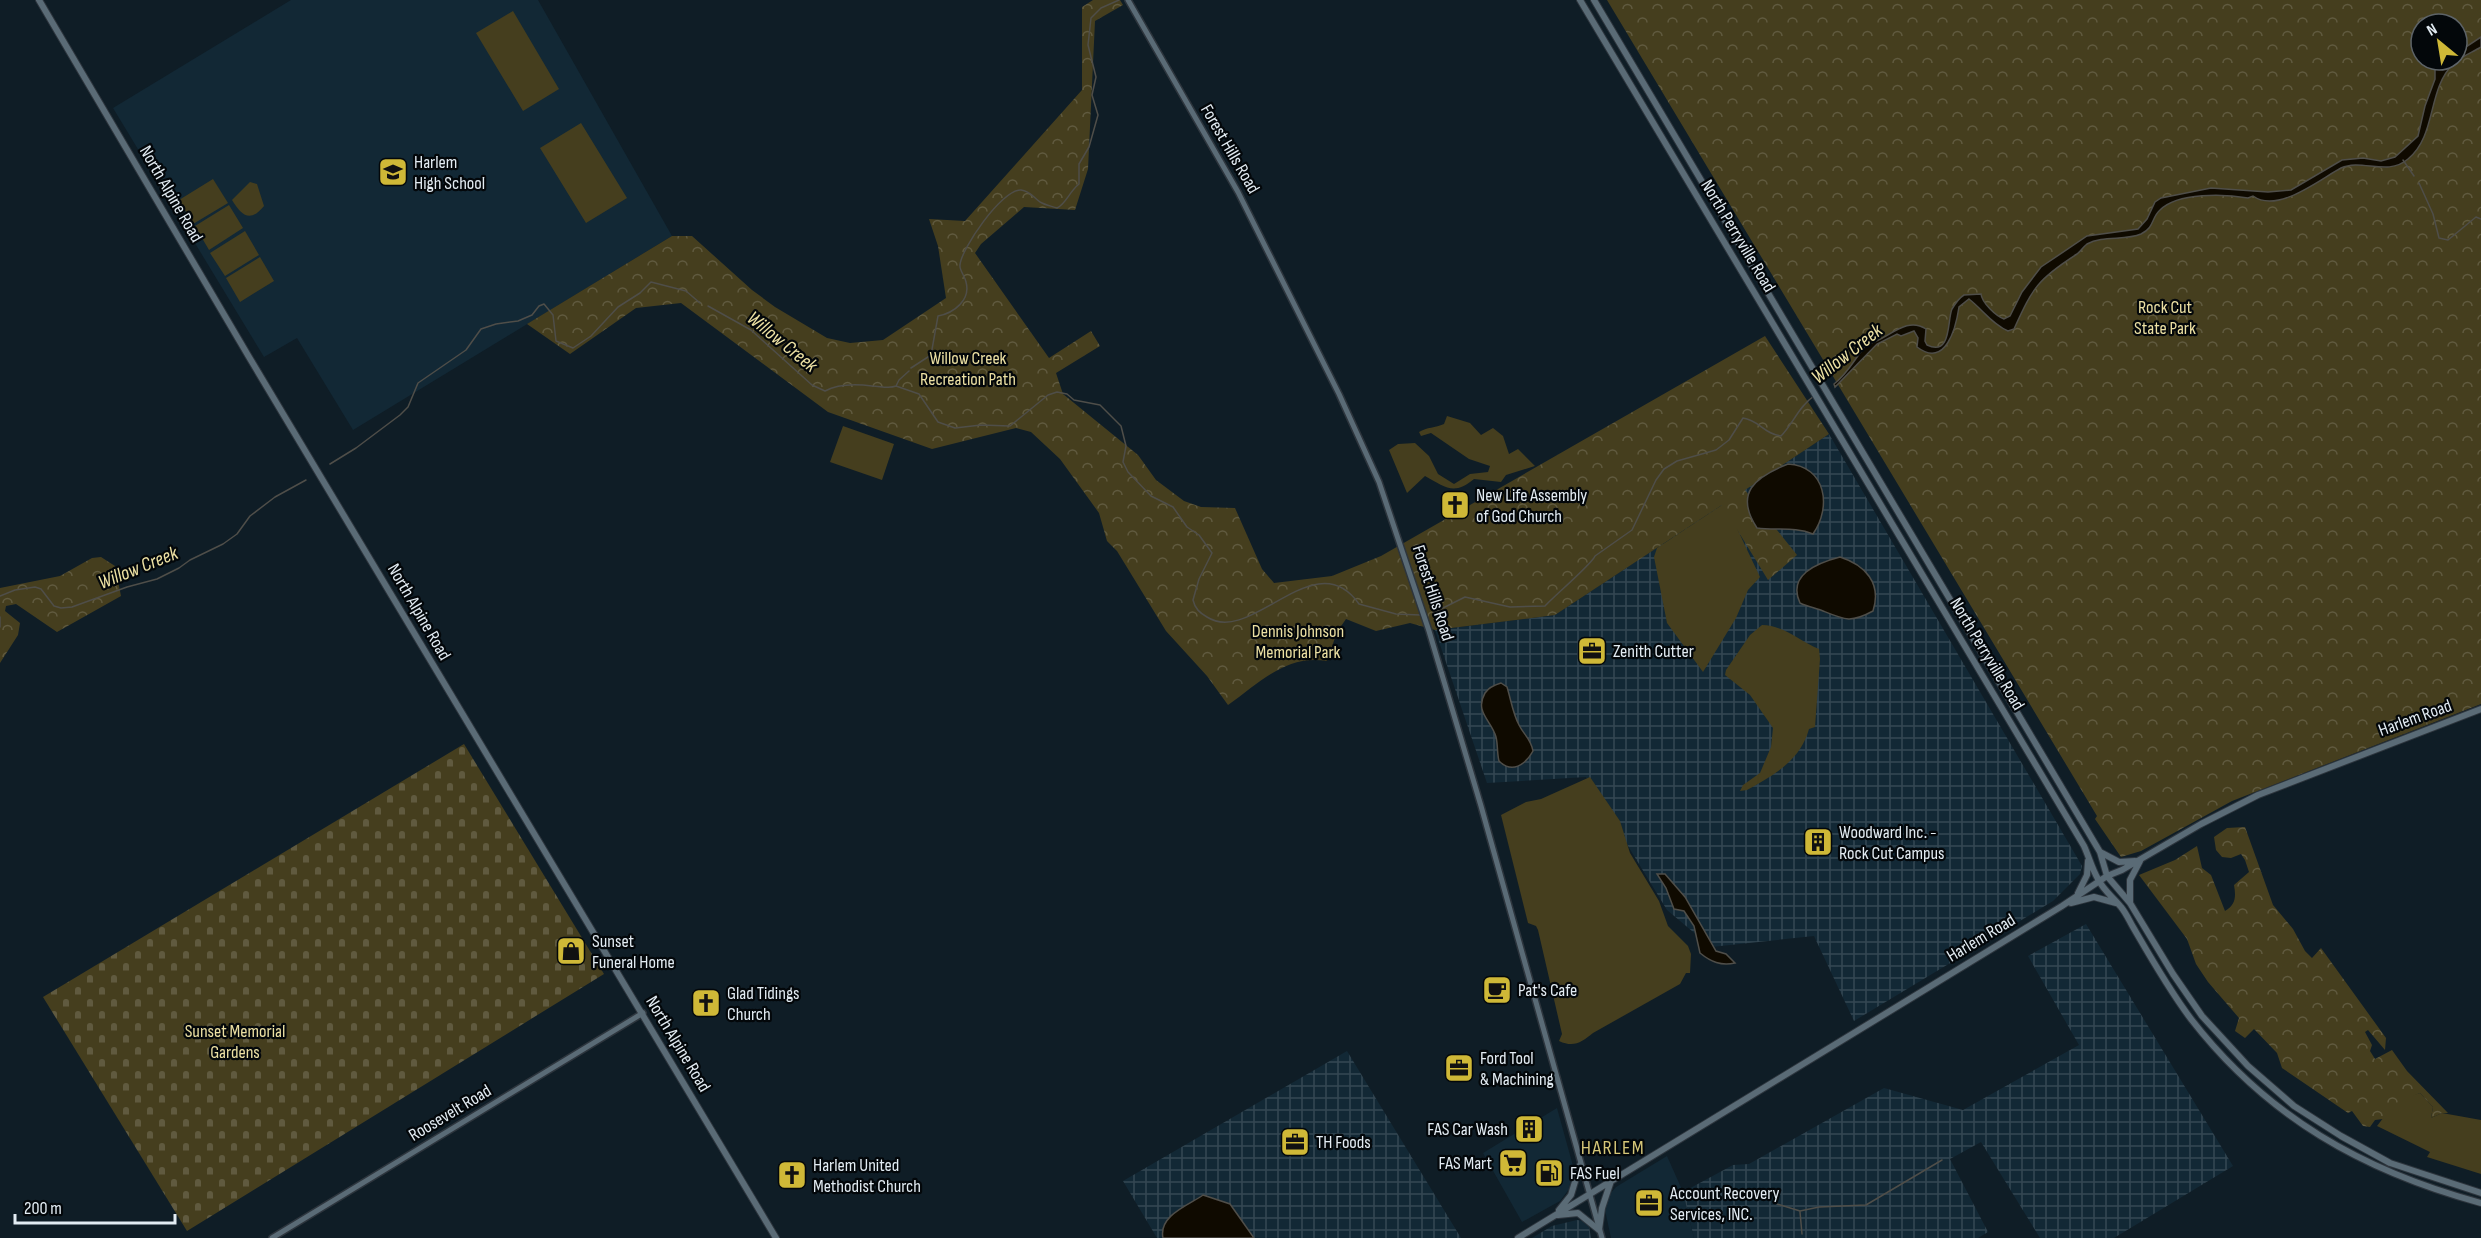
<svg xmlns="http://www.w3.org/2000/svg" width="2481" height="1238" font-family="'Sofia Sans Condensed',sans-serif">
	<defs>
		<pattern id="industrial-grid" width="8" height="8" patternUnits="userSpaceOnUse" patternTransform="scale(1.5)"><rect width="8" height="8" fill="#122835"/><path d="M0 4h8M4 0v8" fill="none" stroke="#344753"/></pattern>
		<pattern id="forest-crowns" width="20" height="18" patternUnits="userSpaceOnUse" patternTransform="scale(1.5)"><rect width="20" height="18" fill="#453e1e"/><path d="M2 6a3 3 0 1 1 6 0M12 15a3 3 0 1 1 6 0" fill="none" stroke="#605a3f"/></pattern>
		<pattern id="cemetery-stones" width="16" height="16" patternUnits="userSpaceOnUse" patternTransform="scale(1.5)"><rect width="16" height="16" fill="#453e1e"/><path d="M2 7V4a2 2 0 0 1 4 0v3zM10 15v-3a2 2 0 0 1 4 0v3z" fill="#605a3f"/></pattern>
	</defs>
	<rect width="100%" height="100%" fill="#0f1d26"/>
	<path fill="#122835" d="M291 0H538L672 236 353 430 297 338 264 357 113 108Z
		M1557 1108 1573 1166 1569 1189 1560 1201 1522 1222 1483 1153Z
		M1667 1156 1683 1192 1694 1238H1611L1605 1210 1609 1195 1616 1187Z"/>
	<path fill="url(#industrial-grid)" d="M1829 434 2082 866 2080 874 2053 901 1854 1021 1814 936 1711 947 1667 910 1586 777 1487 783 1435 630 1555 615Z
		M2086 924 2233 1166 2114 1238H2040L1981 1142 1950 1159 1988 1232 1978 1238H1694L1683 1192 1733 1165 1749 1164 1884 1088 1963 1110 2079 1045 2028 956Z
		M1347 1051 1461 1238H1157L1123 1181Z
		M1577 1220 1584 1221 1589 1226 1591 1238H1532L1552 1226Z"/>
	<path fill="#453e1e" d="M513 11 559 89 523 111 476 33Z
		M581 123 627 198 586 223 540 148Z
		M213 179 228 203 193 224 179 200Z
		M250 182 257 184 264 206C250 223 242 216 232 200Z
		M229 205 243 228 209 250 195 226Z
		M245 231 259 255 225 276 210 253Z
		M260 257 274 281 240 302 226 278Z
		M1447 416 1470 423 1481 435 1493 428 1503 436 1509 454 1518 449 1535 466 1506 475 1501 482 1474 479C1454 496 1445 487 1425 476L1407 493 1389 450 1398 444 1415 443 1429 456 1438 474 1454 484 1470 474 1488 472 1490 466 1469 459 1431 433 1421 436 1419 432C1427 427 1435 428 1444 424Z
		M843 426 894 444 882 480 830 462Z
		M1725 503 1760 577 1748 590 1736 618 1703 672 1667 623 1654 557 1657 548Z
		M1762 625C1783 625 1800 641 1819 649L1820 659 1815 727 1809 729C1800 761 1774 775 1747 790L1740 791 1743 785 1760 773 1771 747 1773 728 1750 695 1725 675 1726 670 1750 635Z
		M1590 777 1620 821 1630 853 1659 901 1668 926 1688 946 1691 954 1690 973H1686L1680 984 1593 1033C1582 1042 1574 1048 1559 1041L1562 1034 1538 930 1536 926 1528 923 1501 815 1526 802 1541 799Z
		M2420 1093 2433 1107 2431 1118 2442 1113 2481 1120V1174L2427 1157 2430 1152 2377 1126 2397 1100Z"/>
	<path fill="url(#forest-crowns)" fill-rule="evenodd" d="M1093 0H1120L1123 5 1095 21 1088 169 1075 210 1024 207 981 244 975 253 1049 358 1091 331 1100 346 1056 373 1063 394 1138 455 1156 480 1184 501 1201 507 1235 508 1262 569 1274 583 1332 576 1381 556 1765 336 1829 434 1745 490 1797 555 1768 580 1722 505 1555 615 1435 630 1410 623 1376 631 1346 619 1337 632 1327 661C1286 654 1259 683 1228 705L1207 676 1166 631 1117 551 1107 541 1099 513 1060 459 1031 432 1016 428 932 449 828 412 681 303 636 308 570 354 527 324 672 236H692L752 290 775 307 827 338 850 343 883 340 946 298 938 246 929 219 965 221 1082 90V7Z
		M1607 0H2481V704L2232 801 2141 851 2121 857 2095 819 2097 816ZM2421 24H2457V60H2421Z
		M101 557 115 566 121 596 57 632 16 604 6 606 5 611 20 623 18 635 0 663V588L60 576 92 558Z
		M2245 827 2273 905 2293 929 2305 951 2312 958 2321 948 2386 1038 2385 1050 2368 1030 2365 1032 2372 1045 2370 1051 2375 1059 2392 1050 2407 1071 2448 1113H2442L2431 1118 2433 1107 2420 1093 2398 1102 2383 1119 2375 1120 2370 1127 2363 1126 2352 1111 2348 1113 2282 1068 2277 1053 2254 1029 2245 1038 2235 1031 2239 1018 2208 982 2196 964 2187 939 2139 875 2175 860 2197 846 2202 868 2211 875 2225 911C2236 905 2236 896 2234 885L2249 872 2245 860 2241 854 2231 858 2222 857 2216 850 2214 837 2227 828Z"/>
	<path fill="url(#cemetery-stones)" d="M464 744 604 974 187 1231 43 997Z"/>
	<path fill="#0f0a00" stroke="#4f4e49" stroke-width="1.5" d="M2481 37V47C2473 52 2460 57 2453 64 2427 90 2437 135 2408 159 2387 177 2362 158 2341 168 2320 179 2278 214 2253 196L2248 198C2225 194 2178 192 2160 210 2151 218 2155 227 2141 234 2125 241 2103 235 2087 244 2083 247 2081 251 2077 254 2038 279 2033 287 2014 329L2008 331C1992 324 1983 310 1969 299L1959 307C1956 327 1946 369 1917 347L1918 338 1914 331 1901 336 1897 334 1877 344 1835 387 1834 384C1848 374 1857 355 1867 344 1887 341 1905 315 1926 329L1925 341 1927 345C1952 357 1947 320 1952 309 1955 304 1959 298 1964 295L1981 294C1982 303 1996 316 2004 319L2010 316 2022 292 2041 267 2087 236 2138 229 2147 219 2155 202 2161 198 2211 188 2268 192 2291 190 2342 160 2363 158 2381 161 2395 157 2418 136 2425 106 2435 79V68L2448 60H2457V53Z
		M1788 464C1826 466 1832 507 1813 534 1795 526 1775 531 1757 528 1734 493 1755 477 1788 464Z
		M1840 557C1865 565 1882 583 1873 611 1851 623 1845 620 1823 611 1816 608 1808 607 1800 603 1787 575 1817 563 1840 557Z
		M1501 683 1507 687C1511 700 1513 714 1519 725 1524 735 1531 739 1533 751 1525 765 1512 774 1499 761 1497 754 1498 745 1496 737 1492 721 1474 712 1485 693 1489 687 1494 685 1501 683Z
		M1657 874H1665L1685 897 1716 951 1726 954 1735 963C1721 966 1711 962 1700 953L1694 926 1684 911 1674 909 1666 888Z
		M1203 1195 1230 1204 1254 1238H1163C1158 1215 1191 1204 1203 1195Z"/>
	<g fill="none" stroke-linecap="round" stroke-linejoin="round">
		<path stroke="#4f4e49" stroke-width="1.5" d="M2403 160 2414 176
			M2419 183 2433 214 2439 238 2448 240 2476 217 2481 219
			M708 306 751 330 812 385 825 391C838 384 857 384 872 386 880 386 889 389 896 386L919 394 938 422 955 428 981 425 1010 426 1048 395 1057 392 1067 394 1074 400 1100 405 1121 426 1126 446 1123 462 1128 472 1151 496 1173 507 1187 527 1199 535 1212 553 1199 579 1193 600C1195 609 1200 613 1207 617 1252 646 1315 541 1359 604L1396 614 1420 615
			M911 368 931 355 938 316C954 313 971 300 966 282 965 276 959 270 960 265 961 249 1002 189 1021 190 1030 191 1033 197 1040 202 1045 205 1051 206 1057 208 1066 204 1069 192 1079 184V164L1089 147 1098 115 1092 95 1096 77 1088 45 1091 18 1101 8 1119 0
			M896 386 899 380 909 371
			M330 464 356 448 400 415 408 407 418 383 466 350 481 329 496 324 518 321 532 315 539 306 544 304 553 315 556 341 573 348 591 336 618 307 640 293 651 282 686 291 700 303
			M0 596 15 590 35 587 41 589 54 606 61 608 72 607 127 587 157 579 179 568 190 560 223 544 237 534 250 516 275 497 306 480
			M1433 613 1465 597 1510 607 1545 606C1553 597 1593 563 1595 556L1632 530 1656 480 1664 469 1677 461 1716 450 1729 440 1743 418C1759 420 1764 434 1781 436 1793 424 1799 406 1814 396
			M0 617V627
			M1777 1204 1800 1211 1819 1207 1866 1205 1942 1160
			M1800 1212 1802 1234"/>
		<g stroke="#2d353d" stroke-width="8">
			<path id="tertiary" d="M1128 0 1238 192 1339 394 1379 482 1429 631 1481 806 1602 1238
				M272 1238 643 1013"/>
		</g>
		<g stroke="#2d353d" stroke-width="8">
			<path id="secondary" d="M39 0 249 357 776 1238
				M1580 0 2084 846C2089 857 2092 869 2098 879 2103 890 2114 898 2121 907 2126 913 2129 920 2133 927 2151 958 2169 990 2191 1019 2267 1117 2363 1171 2481 1203
				M1594 0 2100 852 2107 876 2130 903 2173 974 2202 1016 2248 1066 2294 1106 2341 1136 2390 1163 2481 1193
				M2100 852 2119 862 2135 861
				M2078 893 2087 875 2088 861
				M2130 902V880L2140 861
				M2071 903 2094 897 2116 903
				M1559 1210 1571 1195 1580 1165
				M1558 1215 1578 1213 1599 1230
				M1599 1230 1602 1208 1611 1181
				M1518 1238 2062 906 2107 876 2122 870 2201 824 2258 795 2481 709"/>
		</g>
		<use href="#tertiary" stroke="#5a6b76" stroke-width="5"/>
		<use href="#secondary" stroke="#5a6b76" stroke-width="6"/>
	</g>
	<defs>
		<g id="school-square" transform="scale(1.5)"><rect x="-9" y="-9" width="18" height="18" rx="4" fill="#cfb837" stroke="#03070a"/><path d="M0-5L7-2L0 1L-7-2ZM-4 1L0 2.5L4 1V4Q0 6-4 4Z" fill="#111"/></g>
		<g id="church-square" transform="scale(1.5)"><rect x="-9" y="-9" width="18" height="18" rx="4" fill="#cfb837" stroke="#03070a"/><path d="M-1.2-6h2.4v3.5h3.3v2.4h-3.3V6h-2.4V-.1h-3.3v-2.4h3.3Z" fill="#111"/></g>
		<g id="office-square" transform="scale(1.5)"><rect x="-9" y="-9" width="18" height="18" rx="4" fill="#cfb837" stroke="#03070a"/><path d="M-6-3h4V-5.5h4V-3h4V5H-6ZM-1-4.5V-3h2v-1.5ZM-6 0V1H6V0Z" fill="#111"/></g>
		<g id="building-square" transform="scale(1.5)"><rect x="-9" y="-9" width="18" height="18" rx="4" fill="#cfb837" stroke="#03070a"/><path d="M-4-6H4V6H1V3H-1V6H-4ZM-2.5-4.3h1.7v1.8h-1.7ZM.8-4.3h1.7v1.8H.8ZM-2.5-1h1.7V.8h-1.7ZM.8-1h1.7V.8H.8Z" fill="#111"/></g>
		<g id="shop-square" transform="scale(1.5)"><rect x="-9" y="-9" width="18" height="18" rx="4" fill="#cfb837" stroke="#03070a"/><path d="M-5-2.5h2.3a2.7 3.5 0 0 1 5.4 0H5L5.5 6h-11ZM-1.5-2.5h3a1.5 2.3 0 0 0-3 0Z" fill="#111"/></g>
		<g id="cafe-square" transform="scale(1.5)"><rect x="-9" y="-9" width="18" height="18" rx="4" fill="#cfb837" stroke="#03070a"/><path d="M-5.5-4.5H6V0H3Q3 3.5 0 3.5H-2.5Q-5.5 3.5-5.5 0ZM3-3.2v2h1.7v-2ZM-6 4.5H4V6H-6Z" fill="#111"/></g>
		<g id="supermarket-square" transform="scale(1.5)"><rect x="-9" y="-9" width="18" height="18" rx="4" fill="#cfb837" stroke="#03070a"/><path d="M-6-5.5h2.5l.6 2H6L4.5 2H-2.5L-4.4-4H-6ZM-1.5 3.2a1.3 1.3 0 1 0 .1 0ZM3 3.2a1.3 1.3 0 1 0 .1 0Z" fill="#111"/></g>
		<g id="fuel-square" transform="scale(1.5)"><rect x="-9" y="-9" width="18" height="18" rx="4" fill="#cfb837" stroke="#03070a"/><path d="M-5.5-6h7V0h2V4h1.3V-2.5L3-4.5l.8-.8L6-3V5H2.5V1h-1V6h-7ZM-4.2-4.7v3.2H.2V-4.7Z" fill="#111"/></g>
	</defs>
	<g fill-rule="evenodd">
		<use href="#school-square" x="393" y="172"/>
		<use href="#church-square" x="1455" y="505"/>
		<use href="#office-square" x="1592" y="651"/>
		<use href="#building-square" x="1818" y="842"/>
		<use href="#shop-square" x="571" y="951"/>
		<use href="#cafe-square" x="1497" y="990"/>
		<use href="#church-square" x="706" y="1003"/>
		<use href="#office-square" x="1459" y="1068"/>
		<use href="#building-square" x="1529" y="1129"/>
		<use href="#office-square" x="1295" y="1142"/>
		<use href="#supermarket-square" x="1513" y="1163"/>
		<use href="#fuel-square" x="1549" y="1173"/>
		<use href="#church-square" x="792" y="1175"/>
		<use href="#office-square" x="1649" y="1203"/>
	</g>
	<g text-anchor="middle" dominant-baseline="central" stroke-width="4.5" stroke-linejoin="round" paint-order="stroke">
		<g font-size="18" fill="#e3ecf3" stroke="#03070a">
			<text transform="translate(1230 149) rotate(60)">Forest Hills Road</text>
			<text transform="translate(171 194) rotate(60)">North Alpine Road</text>
			<text transform="translate(1738 236) rotate(59)">North Perryville Road</text>
			<text transform="translate(1433 593) rotate(72)">Forest Hills Road</text>
			<text transform="translate(419 612) rotate(60)">North Alpine Road</text>
			<text transform="translate(1987 654) rotate(59)">North Perryville Road</text>
			<text transform="translate(2415 718) rotate(-20)">Harlem Road</text>
			<text transform="translate(1981 938) rotate(-31)">Harlem Road</text>
			<text transform="translate(678 1044) rotate(59)">North Alpine Road</text>
			<text transform="translate(450 1113) rotate(-31)">Roosevelt Road</text>
		</g>
		<g font-size="18" fill="#e3ecf3" stroke="#03070a" text-anchor="start">
			<text x="414" y="162">Harlem<tspan x="414" dy="21">High School</tspan></text>
			<text x="1476" y="495">New Life Assembly<tspan x="1476" dy="21">of God Church</tspan></text>
			<text x="1613" y="651">Zenith Cutter</text>
			<text x="1839" y="832">Woodward Inc. -<tspan x="1839" dy="21">Rock Cut Campus</tspan></text>
			<text x="592" y="941">Sunset<tspan x="592" dy="21">Funeral Home</tspan></text>
			<text x="1518" y="990">Pat's Cafe</text>
			<text x="727" y="993">Glad Tidings<tspan x="727" dy="21">Church</tspan></text>
			<text x="1480" y="1058">Ford Tool<tspan x="1480" dy="21">&amp; Machining</tspan></text>
			<text x="1508" y="1129" text-anchor="end">FAS Car Wash</text>
			<text x="1316" y="1142">TH Foods</text>
			<text x="1492" y="1163" text-anchor="end">FAS Mart</text>
			<text x="813" y="1165">Harlem United<tspan x="813" dy="21">Methodist Church</tspan></text>
			<text x="1570" y="1173">FAS Fuel</text>
			<text x="1670" y="1193">Account Recovery<tspan x="1670" dy="21">Services, INC.</tspan></text>
		</g>
		<g font-size="18" fill="#ece0a3" stroke="#03070a">
			<text x="2165" y="307">Rock Cut<tspan x="2165" dy="21">State Park</tspan></text>
			<text x="968" y="358">Willow Creek<tspan x="968" dy="21">Recreation Path</tspan></text>
			<text x="1298" y="631">Dennis Johnson<tspan x="1298" dy="21">Memorial Park</tspan></text>
			<text x="235" y="1031">Sunset Memorial<tspan x="235" dy="21">Gardens</tspan></text>
		</g>
		<g font-size="20" font-style="italic" fill="#eee2a4" stroke="#03070a">
			<text transform="translate(782 342) rotate(39)">Willow Creek</text>
			<text transform="translate(1847 354) rotate(-38)">Willow Creek</text>
			<text transform="translate(138 568) rotate(-22)">Willow Creek</text>
		</g>
		<g font-size="20" letter-spacing="1.5" fill="#d5c678" stroke="#03070a">
			<text x="1613" y="1148">HARLEM</text>
		</g>
	</g>
	<g transform="translate(2439 42) rotate(330)"><circle r="28" fill="#03070a" stroke="#5d6367" stroke-width="1.5"/>
	<path d="M0-4.5L10 22L0 15L-10 22Z" fill="#cfb837"/>
	<text y="-9" font-size="16" font-weight="bold" text-anchor="middle" fill="#e3ecf3">N</text>
	</g>
	<path d="M15 1214v9h160v-9" fill="none" stroke="#e3ecf3" stroke-width="3"/>
	<text x="24" y="1214" font-size="18" fill="#e3ecf3" stroke="#03070a" stroke-width="4.5" paint-order="stroke">200 m</text>
</svg>
